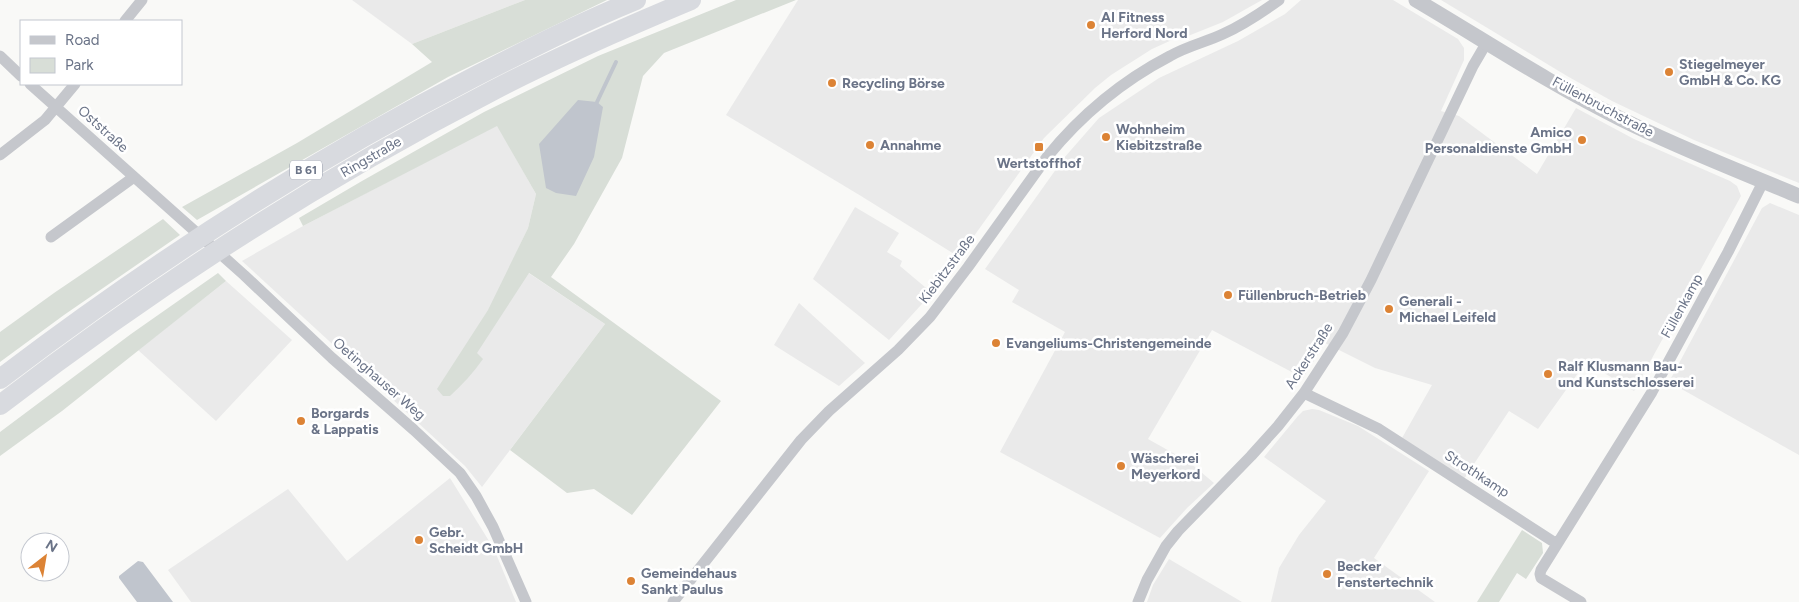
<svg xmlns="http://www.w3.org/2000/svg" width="1799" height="602" font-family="Figtree,sans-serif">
	<rect width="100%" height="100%" fill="#f9f9f7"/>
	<path fill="#eaeaea" d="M352 0H525L412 44Z
		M798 0H1262L1223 22 1188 36 1185 34 1152 49 1111 75 1095 88 1044 138 959 257 861 196 726 115Z
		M1301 0H1393L1458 39 1464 48V60L1441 111 1459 116 1537 174 1576 108 1634 139 1730 181 1737 186 1741 196 1634 391 1586 362 1538 429 1509 411 1464 479 1402 438 1432 385 1375 368 1325 343 1303 378 1212 330 1148 439 1189 462 1214 483 1187 508 1160 538 1000 452 1065 332 1012 302 1019 290 985 269 1064 158 1099 118 1159 78 1238 41 1285 14Z
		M1441 0H1799V183L1694 140 1612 101 1567 76Z
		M497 125 536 194 528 228 512 262 605 324 482 487 465 466 242 261 303 226Z
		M1770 203 1799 215V455L1669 382 1762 208Z
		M855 207 899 233 887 252 902 261 900 266 932 293 889 340 813 279Z
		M226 281 292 340 216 421 138 350Z
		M799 303 865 363 839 386 774 345Z
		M1312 409 1319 410 1358 426 1429 471 1374 558 1435 602H1271L1279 568 1299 535 1326 501 1264 457 1298 416 1303 411Z
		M450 478 494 549 516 602H191L168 570 288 489 347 561Z
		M1169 559 1242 602H1147L1153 585Z"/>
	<path fill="#d8ded7" d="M525 0H607L448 77 197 220 182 207 297 143 432 62 412 44Z
		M736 0H796L664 53 643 76 622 158 574 244 551 277 721 401 632 515 594 489 567 493 510 450 605 324 529 273 477 353 483 359C473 373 462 385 450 396H443L437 389 488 310 528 228 536 194 497 126 303 226 299 218 362 181 484 112 598 56Z
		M163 219 180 235 64 315 0 362V332L54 293Z
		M218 273 226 281 62 411 0 456V432L131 334Z
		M1522 530 1542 543 1543 553 1526 579 1517 573 1499 602H1477Z"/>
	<path fill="#c0c5cd" d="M578 100 597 102 603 107 594 157 576 196 556 193 546 188 539 144Z
		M138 561 143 562 173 602H137L119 578V576Z"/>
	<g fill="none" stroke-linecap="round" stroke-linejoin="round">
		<path stroke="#c0c5cd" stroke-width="4" d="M597 102 616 62"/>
		<path stroke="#c5c7cc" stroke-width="11" d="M125 21 142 0
			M0 56 21 76
			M30 84 244 275 332 358 414 430 460 473 476 496 493 527 526 602
			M0 155 45 120 75 84
			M51 237 134 177
			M1304 393 1379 429 1557 544
			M673 602 801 440 829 411 898 350 930 317 968 267 1047 157C1081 115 1122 81 1170 56 1187 46 1206 42 1223 34 1243 25 1261 13 1279 0
			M1138 602 1147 580 1166 546 1178 531 1251 456 1278 426 1304 393 1343 333 1371 280 1473 66 1487 42
			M1581 602 1541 578 1540 574 1541 570 1652 392 1728 252 1763 182"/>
		<path stroke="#c5c7cc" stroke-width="15" d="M1416 0C1484 40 1550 84 1621 119 1679 148 1739 171 1799 196"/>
		<path stroke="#d8dadf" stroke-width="20" d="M0 379C150 265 308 162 476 76 529 49 582 22 636 0
			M0 405C155 286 319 180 492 91 557 57 624 28 691 0"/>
	</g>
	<g fill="#dc8335" stroke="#fff" stroke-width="2">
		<circle cx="1091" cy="25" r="5"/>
		<circle cx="1669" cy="72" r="5"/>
		<circle cx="832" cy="83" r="5"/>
		<circle cx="1106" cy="137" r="5"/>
		<circle cx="1582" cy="140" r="5"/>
		<circle cx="870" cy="145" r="5"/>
		<rect x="1034" y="142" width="10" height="10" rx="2.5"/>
		<circle cx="1228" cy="295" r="5"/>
		<circle cx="1389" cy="309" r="5"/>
		<circle cx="996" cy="343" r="5"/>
		<circle cx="1548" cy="374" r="5"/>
		<circle cx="301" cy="421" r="5"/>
		<circle cx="1121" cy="466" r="5"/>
		<circle cx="419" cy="540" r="5"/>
		<circle cx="1327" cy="574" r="5"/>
		<circle cx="631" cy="581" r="5"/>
	</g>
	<g text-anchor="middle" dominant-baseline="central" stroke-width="5" stroke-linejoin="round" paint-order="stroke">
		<rect fill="#fff" stroke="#979dab" stroke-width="1" x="290" y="160.5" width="32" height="19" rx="4"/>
		<g font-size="12" font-weight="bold" fill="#6a7387">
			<text x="306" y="170">B 61</text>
		</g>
		<g font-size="14" font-weight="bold" fill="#6a7387" stroke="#fff" text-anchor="start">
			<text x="1101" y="17">AI Fitness<tspan x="1101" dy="16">Herford Nord</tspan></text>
			<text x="1679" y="64">Stiegelmeyer<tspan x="1679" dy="16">GmbH &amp; Co. KG</tspan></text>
			<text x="842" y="83">Recycling Börse</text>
			<text x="1116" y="129">Wohnheim<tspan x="1116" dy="16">Kiebitzstraße</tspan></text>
			<text x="1572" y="132" text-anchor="end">Amico<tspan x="1572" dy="16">Personaldienste GmbH</tspan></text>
			<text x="880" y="145">Annahme</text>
			<text x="1039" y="163" text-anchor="middle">Wertstoffhof</text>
			<text x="1238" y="295">Füllenbruch-Betrieb</text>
			<text x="1399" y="301">Generali -<tspan x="1399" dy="16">Michael Leifeld</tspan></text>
			<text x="1006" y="343">Evangeliums-Christengemeinde</text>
			<text x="1558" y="366">Ralf Klusmann Bau-<tspan x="1558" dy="16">und Kunstschlosserei</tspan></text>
			<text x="311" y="413">Borgards<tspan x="311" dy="16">&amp; Lappatis</tspan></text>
			<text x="1131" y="458">Wäscherei<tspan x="1131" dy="16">Meyerkord</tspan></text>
			<text x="429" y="532">Gebr.<tspan x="429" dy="16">Scheidt GmbH</tspan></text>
			<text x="1337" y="566">Becker<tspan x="1337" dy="16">Fenstertechnik</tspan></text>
			<text x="641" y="573">Gemeindehaus<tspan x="641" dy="16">Sankt Paulus</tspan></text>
		</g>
		<g font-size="14" fill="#6a7387" stroke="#fff">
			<text transform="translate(1603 107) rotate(28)">Füllenbruchstraße</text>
			<text transform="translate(103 129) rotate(42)">Oststraße</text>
			<text transform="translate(371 157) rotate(-30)">Ringstraße</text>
			<text transform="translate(947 269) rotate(-53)">Kiebitzstraße</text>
			<text transform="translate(1682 306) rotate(-61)">Füllenkamp</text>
			<text transform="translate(1309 356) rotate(-57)">Ackerstraße</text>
			<text transform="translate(379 379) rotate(41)">Oetinghauser Weg</text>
			<text transform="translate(1477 474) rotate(33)">Strothkamp</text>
		</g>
	</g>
	<rect x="20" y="20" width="162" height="65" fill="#ffffff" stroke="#c3c7cf"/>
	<rect x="30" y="36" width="25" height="8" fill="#c5c7cc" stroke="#c3c7cf"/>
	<text x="65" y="45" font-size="15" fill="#6a7387">Road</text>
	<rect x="30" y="58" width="25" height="15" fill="#d8ded7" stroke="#c3c7cf"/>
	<text x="65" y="70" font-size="15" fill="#6a7387">Park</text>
	<g transform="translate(45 557) rotate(31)"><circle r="24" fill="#ffffff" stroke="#c3c7cf"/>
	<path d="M0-4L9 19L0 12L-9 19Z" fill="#dc8335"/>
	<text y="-8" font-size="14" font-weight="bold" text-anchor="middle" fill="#6a7387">N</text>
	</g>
</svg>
